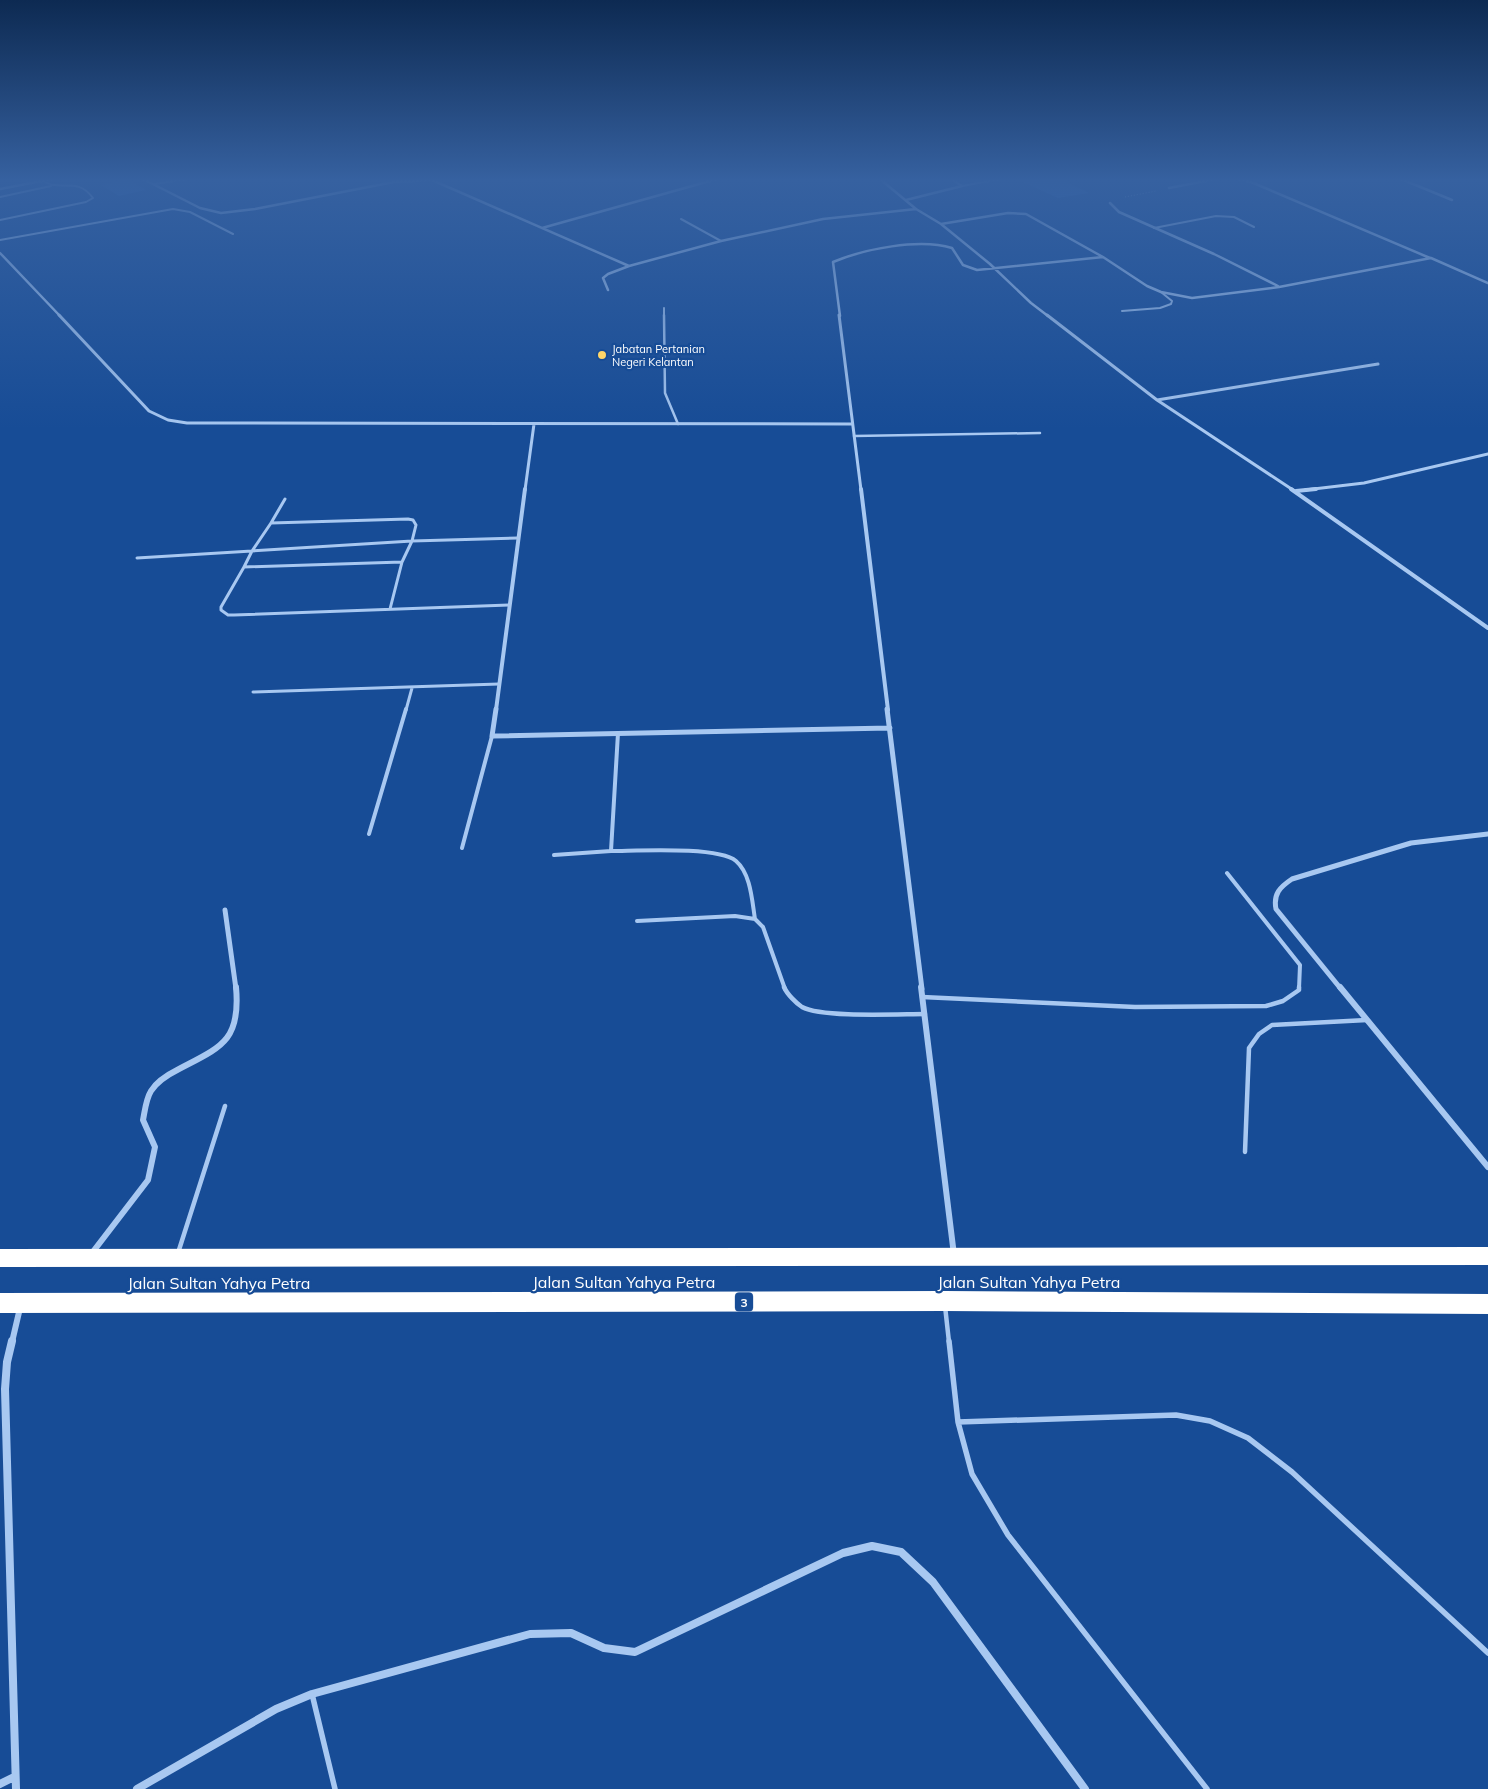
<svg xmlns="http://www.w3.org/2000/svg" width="1488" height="1789" font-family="Mulish,sans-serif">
	<rect width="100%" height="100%" fill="#174c96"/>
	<path fill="#2a65b5" d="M128 179 146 190 119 196 101 185Z
		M1016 179H1061L1089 193 1058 198Z"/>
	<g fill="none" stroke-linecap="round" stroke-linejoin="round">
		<path stroke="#a8c8f1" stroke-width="1" stroke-dasharray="1 2" stroke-linecap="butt" d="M1125 197 1156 191"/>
		<path stroke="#a8c8f1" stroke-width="2" d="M154 184 188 179
			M962 186 1000 179
			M0 197 51 186
			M681 219 721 241
			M0 220 86 202 93 198C77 176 61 192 43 181
			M1154 228 1216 216 1234 217 1254 227
			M0 240 173 209 190 212 233 234
			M664 308V316
			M1122 311 1160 308 1171 304 1172 301 1161 292"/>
		<path stroke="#a8c8f1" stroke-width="2.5" d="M664 315 665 393 678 424
			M854 436 1040 433"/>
		<path stroke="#a8c8f1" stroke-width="3" d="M271 523 285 499
			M137 558 412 541 518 538
			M244 567 252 551 271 523 408 519 413 520 416 525 412 541 402 562
			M390 609 402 562 244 567 221 607V610L228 615H234L509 605
			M253 692 499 684
			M406 710 412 688"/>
		<path stroke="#a8c8f1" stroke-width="4" d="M618 733 611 851C636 851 718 846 736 861 751 874 752 901 755 919
			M369 834 406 709
			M462 848 492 736
			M554 855 611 851
			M1227 873 1300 965 1299 989
			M637 921 735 916 755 919 763 927 785 989"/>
		<path stroke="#a8c8f1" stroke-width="4.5" d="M784 987C787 994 796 1003 802 1007 822 1018 899 1014 925 1014
			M922 997 1135 1007 1266 1006 1283 1001 1299 990V987
			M1245 1152 1249 1048 1259 1034 1272 1025 1367 1020
			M178 1253 225 1106
			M945 1306 949 1342"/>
		<path stroke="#a8c8f1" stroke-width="5.5" d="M949 1341 958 1422 972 1474 1008 1535 1207 1789
			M958 1422 1176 1415 1210 1421 1248 1438 1292 1472 1488 1653
			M312 1694 335 1789"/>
		<path stroke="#a8c8f1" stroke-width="2.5" d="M143 179 200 208 221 213 255 209 394 182 432 180 629 266
			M880 179 916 209 941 224 990 264 1031 303 1048 316
			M1239 179 1251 182 1430 258
			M1401 179 1452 200
			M1169 188 1216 179
			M0 189 52 179
			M906 200 962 186 951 179
			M1110 203 1119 212 1214 254 1278 286
			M941 224 1008 213 1026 214 1103 257 1147 286 1161 292 1192 298 1279 287 1431 258 1488 283
			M542 228 717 179
			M0 253 60 316
			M608 290 603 278 608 274 629 266 721 241 823 219 916 209
			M840 316 833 262C864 249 919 238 952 248L963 265 977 270 1103 257"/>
		<path stroke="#a8c8f1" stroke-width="3" d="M59 315 149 411 168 420 187 423 852 424
			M839 315 861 490
			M1047 315 1157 400 1293 490
			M1157 400 1378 364
			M525 490 534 424
			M1305 490 1364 483 1488 454"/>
		<path stroke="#a8c8f1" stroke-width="4" d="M861 489 888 710
			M1291 489 1488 628
			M1296 491 1316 489
			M496 710 525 489"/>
		<path stroke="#a8c8f1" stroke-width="5" d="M496 709 492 736 890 728
			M887 709 922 989
			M225 910 236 989
			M1341 989 1276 909C1273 894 1280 887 1292 879L1411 843 1488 834"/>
		<path stroke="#a8c8f1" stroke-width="6" d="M921 987 954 1255
			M1340 987 1488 1167
			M92 1253 148 1180 155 1147 143 1120C145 1110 146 1099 151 1091 157 1081 169 1074 179 1069 221 1047 241 1041 236 987
			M12 1342 20 1308"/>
		<path stroke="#a8c8f1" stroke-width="8" d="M12 1341 7 1362 5 1389 16 1789
			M0 1784 14 1777
			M137 1789 276 1709 312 1694 530 1634 571 1633 604 1648 635 1652 843 1553 872 1546 901 1552 933 1582 1085 1789"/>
		<path fill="#fff" fill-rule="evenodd" d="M1488 1247V1265L0 1267V1249Z
			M944 1291 1488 1294V1314L944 1311 0 1313V1293Z"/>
	</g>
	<linearGradient id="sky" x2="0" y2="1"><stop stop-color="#0d2a52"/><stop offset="0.42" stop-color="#3661a0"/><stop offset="1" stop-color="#3661a0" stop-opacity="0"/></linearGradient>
	<rect width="1488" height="429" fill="url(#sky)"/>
	<circle fill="#ffd669" stroke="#174c96" stroke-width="2" cx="602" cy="355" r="5"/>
	<g text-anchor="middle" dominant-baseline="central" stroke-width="4.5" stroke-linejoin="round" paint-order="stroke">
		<g font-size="11" fill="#fff" stroke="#174c96" text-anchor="start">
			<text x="612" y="349">Jabatan Pertanian<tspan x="612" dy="13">Negeri Kelantan</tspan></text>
		</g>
		<rect fill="#174c96" stroke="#b9c9e0" stroke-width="1" x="735" y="1292.5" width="18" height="19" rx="4"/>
		<g font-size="12" font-weight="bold" fill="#fff">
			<text x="744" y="1302">3</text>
		</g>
		<g font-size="16" fill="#fff" stroke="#174c96">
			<text x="624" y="1282">Jalan Sultan Yahya Petra</text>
			<text x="1029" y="1282">Jalan Sultan Yahya Petra</text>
			<text x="219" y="1283">Jalan Sultan Yahya Petra</text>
		</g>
	</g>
</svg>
